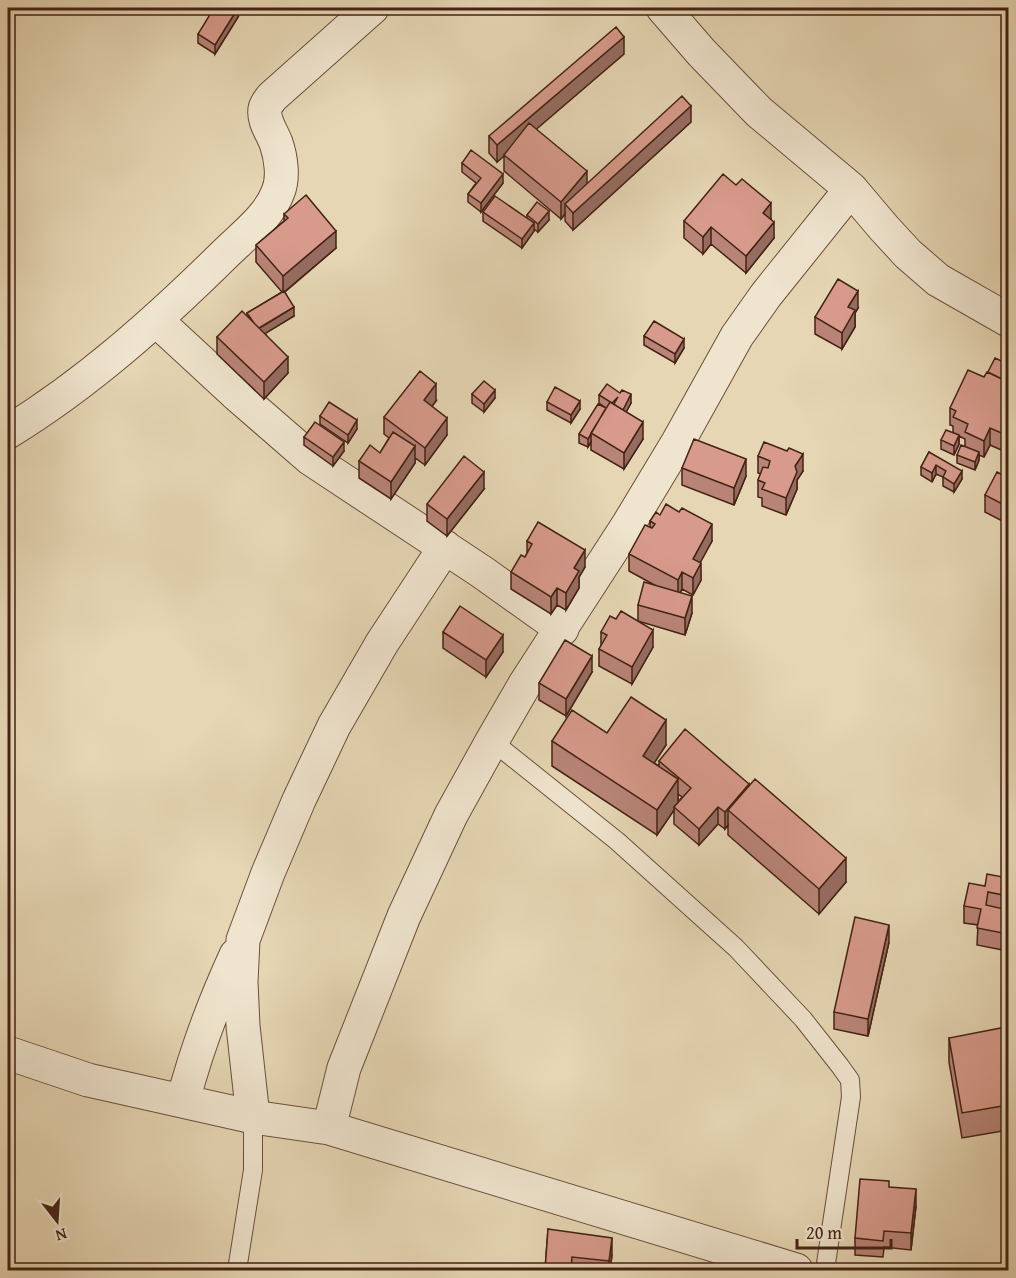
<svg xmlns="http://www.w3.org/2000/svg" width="1016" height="1278" font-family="'Gentium Book Plus',serif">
	<rect width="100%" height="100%" fill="#e6d6b4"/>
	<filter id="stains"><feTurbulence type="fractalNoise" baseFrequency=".00333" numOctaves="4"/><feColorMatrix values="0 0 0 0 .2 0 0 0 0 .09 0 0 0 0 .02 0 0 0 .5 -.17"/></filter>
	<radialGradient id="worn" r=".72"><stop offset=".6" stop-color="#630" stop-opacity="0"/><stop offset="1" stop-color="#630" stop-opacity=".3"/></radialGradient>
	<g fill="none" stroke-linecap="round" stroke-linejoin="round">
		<g stroke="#6c4f3d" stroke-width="20">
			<path id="lane" d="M492 741 617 841 736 948 803 1019 840 1066 850 1080 851 1097 825 1270
				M237 1270 253 1170V1117"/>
		</g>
		<g stroke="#6c4f3d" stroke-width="35">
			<path id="street" d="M663 8 701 52 759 112 851 189 884 228 908 254 938 280 1008 320
				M156 320 235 393 311 459 482 572 562 629
				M8 432C88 383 158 320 225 254 243 236 269 217 278 192 284 178 281 157 276 143 272 132 263 121 265 109 266 104 269 101 272 97L372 8
				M8 1053 88 1080 253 1117 329 1128 796 1270
				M183 1101C196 1051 214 1003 236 955
				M253 1117 243 1026 241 982 243 940 268 873 299 800 334 726 382 643 445 547
				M329 1128 344 1068 404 916 451 815 492 741 525 684 628 525 678 442 737 336 766 295 851 189"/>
		</g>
		<use href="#lane" stroke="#efe4ce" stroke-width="18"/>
		<use href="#street" stroke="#efe4ce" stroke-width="33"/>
	</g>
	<path fill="#b98478" stroke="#442215" stroke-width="1.5" fill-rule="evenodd" d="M238 17 215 54 198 43V34Z
		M624 54 536 129 587 184 691 122 573 230 565 221V214L561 219 504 171V156L497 162 489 153V136Z
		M462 163 503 183 481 212 468 202V194L476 183 462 172Z
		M483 212 527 218V215L549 220 538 232 534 229V231L522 248 483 221Z
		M284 214 336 248 285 292 294 316 265 333 288 373 264 399 217 354V337L247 317V313L282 292 256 262V245L284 221Z
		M771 219 774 238 746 273 711 244 703 254 684 238V221Z
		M858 308 855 313V327L842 349 815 334V317Z
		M644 336 684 348 675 363 644 345Z
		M1008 364 1006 452 990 445 984 457 979 455V460L975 470 957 463V455L965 446V439L959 436V444L954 455 941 449V440L953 433V426L950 425V408L984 377 988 372Z
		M472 394 495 398 484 412 472 403Z
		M599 395 631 403 626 412 643 439 624 469 591 450V442L588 447 579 443V434L606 408 599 403Z
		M436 401 432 406 447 435 425 465 415 458V463L391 499 359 478V461L380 453 389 438 384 434V417Z
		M547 402 580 409 571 423 547 410Z
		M320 416 357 429 348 443 320 424Z
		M304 437 344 451 333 466 304 445Z
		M929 452 962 479 954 492 943 486V477L936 474 932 482 921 475V467Z
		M758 456 803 471 797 480V489L786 515 762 506V498L758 497V480L761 474 758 473Z
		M682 468 746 476 734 505 682 485Z
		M1008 478V524L985 512V495Z
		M484 489 447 536 427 521V504Z
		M650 521 712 541 700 562 701 580 693 595 682 589 680 593 692 613 685 635 638 621 653 647 632 684 599 666V649L601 646V632L616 619 638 621V605L658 587 629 571V554L650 528Z
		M527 541 585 567 579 577V588L566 610 557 605 551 614 511 589V572L525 557 527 553Z
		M443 632 503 652 486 677 443 648Z
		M592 672 566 716 539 700V683Z
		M607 733 666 745 654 763 659 766V761L749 786 846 882 819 914 728 835V825L725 829 718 824 699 845 674 824V810L657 835 552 766V741ZM678 794 682 797 678 802Z
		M1008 878V951L977 945 978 925 964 923V906L985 886Z
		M889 942 868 1036 834 1029V1012Z
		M949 1038 1008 1039V1130L962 1138 949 1062Z
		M889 1187 916 1206 911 1250 884 1247 883 1257 855 1255V1238Z
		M548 1229 612 1255 610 1270H545Z"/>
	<path fill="#966c61" stroke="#442215" stroke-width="1.5" d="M238 8V17L215 54V45Z
		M624 37V54L505 156 504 155V156L497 162V145Z
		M691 106V122L573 230V213Z
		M587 171V187L565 204V214L561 219V202Z
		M503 174V183L481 212V203Z
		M771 203V220L763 213Z
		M549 211V220L538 232V224Z
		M774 222V238L746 273V256Z
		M534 223V231L522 248V239Z
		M711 227V244L703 254V237Z
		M336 231V248L283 293V276Z
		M858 291V308L855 313V327L842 349V333L848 307Z
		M294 307V316L258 338V329Z
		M684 339V348L675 363V354Z
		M288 357V373L264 399V382Z
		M436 384V401L424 417V400Z
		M495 390V398L484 412V404Z
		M631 394V403L622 420V411Z
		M580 401V409L571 423V415Z
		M447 418V435L425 465V448Z
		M357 420V429L348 443V435Z
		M643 422V439L624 469V453Z
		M990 428V445L984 457V441Z
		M1008 429V446L1006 452V435Z
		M591 433V442L588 447V439Z
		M959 435V444L954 455V446Z
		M344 442V451L333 466V457Z
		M415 446V463L391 499V482Z
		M979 452V460L975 470V462Z
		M803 454V471L797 480V489L786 515V498L795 466Z
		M746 459V476L734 505V488Z
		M936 465V474L932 482V473Z
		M962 471V479L954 492V484Z
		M484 472V489L447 536V519Z
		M712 524V541L693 576V559Z
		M585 550V567L579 577V588L566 610V593L574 568Z
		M701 563V580L693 595V578Z
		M682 572V589L678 597V580Z
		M557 588V605L551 614V597Z
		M692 596V613L685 635V618Z
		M653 630V647L632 684V667Z
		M503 635V652L486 677V660Z
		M592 656V672L566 716V699Z
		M666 720V745L643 780V756Z
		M678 779V803L674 807V810L657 835V810Z
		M749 784V800L728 810V825L725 829V812Z
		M718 807V824L699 845V829Z
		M846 858V882L819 914V889Z
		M889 925V942L868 1036V1019Z
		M916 1189V1206L911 1250V1233Z
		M612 1238V1255L610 1270H609V1261Z"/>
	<path fill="#d79a8b" stroke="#442215" stroke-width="1.5" d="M214 8H238L215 45 198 34Z
		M616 27 624 37 497 145 489 136Z
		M682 96 691 106 573 213 565 204Z
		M529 123 587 171 561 202 504 155Z
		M471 150 503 174 481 203 468 194 481 178 462 163Z
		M723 174 736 185 742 179 771 203 763 213 774 222 746 256 711 227 703 237 684 221Z
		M306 195 336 231 283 276 256 245 288 218 284 214Z
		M495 196 534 223 522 239 483 212Z
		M537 202 549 211 538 224 527 215Z
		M838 279 858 291 848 307 855 310 842 333 815 317Z
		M284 291 294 307 259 328 254 323 247 313Z
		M242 311 288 357 264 382 217 337Z
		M654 321 684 339 675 354 644 336Z
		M995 358 1008 364V382L988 372Z
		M968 370 984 377 987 372 1008 382V429L1006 435 990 428 984 441 965 432 968 424 953 417 956 411 950 408Z
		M420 371 436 384 424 400 447 418 425 448 384 417Z
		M484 381 495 390 484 404 472 394Z
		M607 384 620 393 622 390 631 394 623 410 614 404 618 397 612 403 599 395Z
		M555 387 580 401 571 415 547 402Z
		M329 402 357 420 348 435 320 416Z
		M610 402 643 422 624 453 591 433Z
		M598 404 606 408 588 439 579 434Z
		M315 422 344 442 333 457 304 437Z
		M946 430 959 435 954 446 941 440Z
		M393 432 415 446 391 482 359 461 370 445 380 453Z
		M694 439 746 459 734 488 682 468Z
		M764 442 787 451 789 448 803 454 795 466 797 472 786 498 762 489 765 483 758 480 763 467 768 468 770 461 758 456Z
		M961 445 979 452 975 462 957 455Z
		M929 452 962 471 954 484 943 477 946 471 936 465 932 473 921 467Z
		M464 456 484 472 447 519 427 504Z
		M997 472 1008 478V507L985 495Z
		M666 504 679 512 682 508 712 524 693 559 701 563 693 578 682 572 678 580 629 554 645 525 652 528 655 524 650 521 656 512 660 515Z
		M538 522 585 550 574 568 579 571 566 593 557 588 551 597 511 572 521 555 525 557 532 544 527 541Z
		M644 582 692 596 685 618 638 605Z
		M460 606 503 635 486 660 443 632Z
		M621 611 653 630 632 667 599 649 607 635 601 632 610 616 616 619Z
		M565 640 592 656 566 699 539 683Z
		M631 697 666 720 643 756 678 779 657 810 552 741 572 710 607 733Z
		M685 729 749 784 725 812 718 807 699 829 674 807 691 788 659 761Z
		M755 779 846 858 819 889 728 810Z
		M987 874 1008 878V896L988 892 986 905 1008 910V934L977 928 981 909 964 906 969 883 985 886Z
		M855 917 889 925 868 1019 834 1012Z
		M1006 1027 1008 1039V1105L962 1113 949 1038Z
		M860 1179 889 1181V1187L916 1189 911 1233 884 1231 883 1241 855 1238Z
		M548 1229 612 1238 609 1261 572 1257 571 1270H545Z"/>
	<rect width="1016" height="1278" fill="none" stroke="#e6d6b4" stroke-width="30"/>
	<rect x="9" y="9" width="998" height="1260" fill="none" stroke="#442215" stroke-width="3"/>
	<rect x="15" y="15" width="986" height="1248" fill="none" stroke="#442215" stroke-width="1.5"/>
	<g transform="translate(57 1221) rotate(163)" stroke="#efe4ce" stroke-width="4.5" paint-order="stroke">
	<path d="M0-4.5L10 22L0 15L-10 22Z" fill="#442215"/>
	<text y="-9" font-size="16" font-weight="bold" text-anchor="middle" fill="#442215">N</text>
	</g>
	<path d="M797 1239v9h94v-9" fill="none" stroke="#442215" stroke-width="3"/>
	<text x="806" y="1239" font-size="18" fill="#442215" stroke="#efe4ce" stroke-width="4.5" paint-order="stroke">20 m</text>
	<rect width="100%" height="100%" filter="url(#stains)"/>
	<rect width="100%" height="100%" fill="url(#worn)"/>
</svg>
